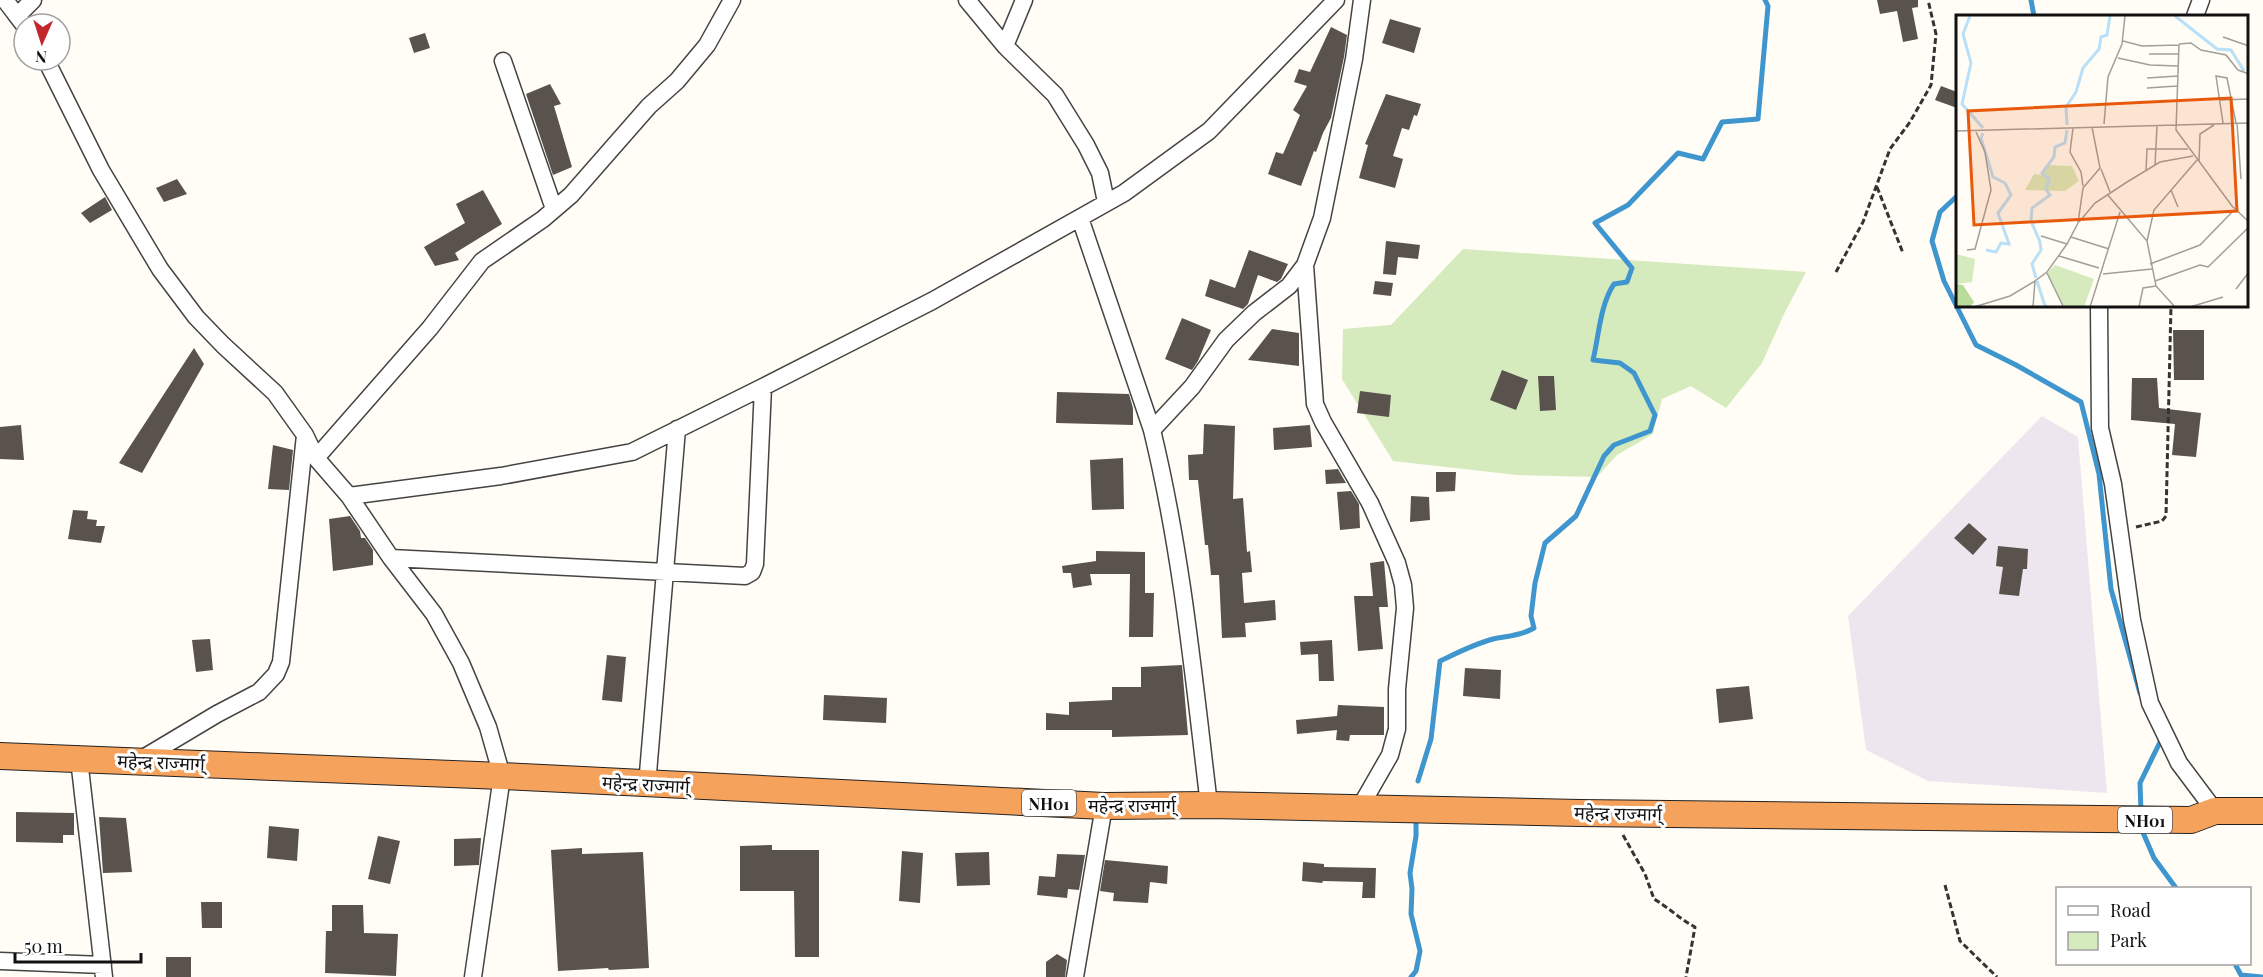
<svg xmlns="http://www.w3.org/2000/svg" width="2263" height="977" font-family="'Playfair Display','Noto Sans Devanagari',serif">
	<rect width="100%" height="100%" fill="#fffdf5"/>
	<path fill="#eee6ef" d="M2042 416 2078 437 2107 793 1928 781 1866 750 1848 616Z"/>
	<path fill="#d5ebbd" d="M1463 249 1806 272 1785 312 1762 363 1726 408 1691 386 1662 399 1653 434 1617 455 1597 477 1517 475 1393 461 1342 379 1343 329 1391 325Z"/>
	<g fill="none" stroke-linecap="round" stroke-linejoin="round">
		<path stroke="#3f96cf" stroke-width="5" d="M2031 0 2034 16
			M1957 196 1940 212 1932 241 1944 281 1976 345 2016 365 2081 402 2099 474 2111 589 2140 693
			M1418 781 1431 739 1440 661C1457 653 1474 644 1493 639 1507 636 1520 636 1534 628L1531 616 1535 583 1545 543 1576 516 1604 456 1614 445 1650 431 1655 415 1634 373 1620 363 1593 360C1599 335 1600 305 1614 284L1627 282 1632 268 1595 223 1628 205 1678 153 1703 159 1722 122 1758 119 1768 6 1765 0
			M2141 812 2140 783 2161 740 2159 737
			M2141 828 2154 858 2176 888
			M2235 964 2241 975 2262 977
			M1411 977 1416 971 1420 951 1411 914 1412 889 1410 873 1416 836V819"/>
	</g>
	<path fill="#5a524d" d="M1877 0H1918V7L1912 8 1918 39 1903 42 1897 11 1880 14Z
		M1390 19 1421 28 1414 53 1382 43Z
		M1331 27 1347 35 1344 57 1331 118 1323 133 1316 152 1314 151 1301 186 1268 174 1276 152 1283 154 1300 115 1293 110 1307 86 1294 82 1299 69 1310 72Z
		M425 33 430 48 414 53 409 38Z
		M550 84 561 104 554 106 572 167 553 175 526 94Z
		M1941 86 1957 92V108L1935 100Z
		M1386 94 1421 104 1417 116 1414 115 1409 130 1402 128 1393 156 1403 159 1395 188 1359 178 1368 145 1365 144Z
		M177 179 187 194 164 202 156 188Z
		M483 190 502 224 455 253 459 260 435 266 424 247 465 223 456 204Z
		M105 197 112 210 90 223 81 213Z
		M1386 241 1420 245 1418 259 1398 257 1396 275 1383 274Z
		M1249 250 1288 264 1281 279 1277 282 1258 275 1248 304 1243 309 1205 296 1210 279 1235 288Z
		M1375 281 1393 283 1391 296 1373 294Z
		M1182 318 1211 330 1198 361 1192 370 1165 359Z
		M1272 329 1299 333V366L1248 360Z
		M2173 330H2204V380H2174Z
		M194 348 204 364 142 473 119 463Z
		M1502 370 1528 380 1516 410 1490 400Z
		M1538 376H1554L1556 410 1540 411Z
		M2132 378H2157L2159 408 2201 413 2196 457 2172 455 2175 424 2131 420Z
		M1360 391 1391 395 1389 417 1357 413Z
		M1057 392 1129 394 1133 408V425L1056 423Z
		M1204 424 1235 426 1233 499 1243 498 1247 552 1250 551 1252 572 1242 573 1244 603 1275 600 1276 620 1245 623 1246 637 1222 638 1219 575H1211L1208 545H1205L1198 480H1189L1188 455 1203 454Z
		M21 425 24 460 0 459V427Z
		M1310 425 1312 447 1274 450 1273 428Z
		M273 445 293 450 289 490 268 489Z
		M1123 458 1124 509 1092 510 1090 460Z
		M1338 469 1346 483 1326 484 1325 470Z
		M1436 472H1456L1455 491 1436 492Z
		M1351 491 1359 504 1360 528 1340 530 1337 492Z
		M1411 496 1429 497 1430 520 1410 522Z
		M73 510 88 511 87 519 97 520 96 526H105L101 543 68 539Z
		M350 516 360 531 361 538H365L373 550V565L333 571 329 519Z
		M1969 523 1987 539 1973 555 1954 538Z
		M1998 546 2028 549 2027 569H2023L2019 596 1999 594 2003 567 1996 566Z
		M1096 551 1145 552V593H1154L1153 637H1129L1130 574H1090L1092 585 1073 588 1071 573H1063L1062 566 1096 561Z
		M1384 561 1388 607H1379L1383 649 1358 651 1354 596H1373L1370 563Z
		M210 639 213 670 196 672 192 640Z
		M1332 640 1334 681H1319L1318 654 1301 655 1300 642Z
		M607 655 626 657 622 702 602 700Z
		M1182 665 1188 735 1112 737V730H1046V713L1069 715V702L1112 700V687H1141V667Z
		M1465 668 1501 670 1500 699 1463 696Z
		M1749 686 1753 719 1719 723 1716 689Z
		M824 695 887 698 886 723 823 720Z
		M1338 705 1384 707V735H1350L1349 741 1336 740 1337 730 1297 734 1296 720 1337 716Z
		M16 812 74 813V835H63V843L16 842Z
		M99 817 126 818 132 872 103 873Z
		M269 826 299 829 297 861 267 858Z
		M378 836 400 841 390 884 368 879Z
		M481 838 479 865 454 866V839Z
		M772 845V850H819V957H795L794 891H740V846Z
		M582 848V854L643 852 649 968 609 970 608 968 558 971 551 850Z
		M902 851 923 853 920 903 899 901Z
		M989 852 990 885 957 886 955 853Z
		M1057 854 1085 855 1079 890 1068 889 1067 898 1037 895 1039 876 1055 877Z
		M1105 860 1168 866 1167 884 1150 882 1148 903 1113 901 1114 893 1100 891Z
		M1303 862 1324 864V867L1376 868 1375 898H1362L1363 882 1323 881 1322 883 1302 881Z
		M201 902H222V928H202Z
		M332 905H363L364 933 398 934 396 976 325 973 326 931H332Z
		M1057 954 1067 960 1065 977H1046V962Z
		M166 957H191V977H166Z"/>
	<g fill="none" stroke-linecap="round" stroke-linejoin="round">
		<g stroke="#444" stroke-width="19">
			<path id="minor" d="M5 0 24 25
				M967 0 1005 46 1055 95 1086 145 1100 173 1106 202
				M17 16 33 0
				M2195 16 2201 0
				M1005 46 1024 0
				M46 60 101 170 160 269 196 317 223 345 275 393 305 435 316 458 349 496 391 558 434 614 461 663 488 727 502 776 473 977
				M503 61 554 209
				M1080 218 1152 430
				M1305 265 1315 404 1323 422 1370 503 1397 563 1403 585 1405 608 1397 689V729L1390 755 1359 809
				M2099 306 2100 428 2113 484 2132 620 2150 703 2179 763 2215 811
				M316 458 430 328 482 261 543 219 571 195 649 106 677 81 707 45 732 0
				M349 496 501 476 632 452 763 387 932 301 1124 193 1209 131 1336 0
				M391 558 745 576 752 572 755 564 763 387
				M79 759 104 977
				M140 760 217 714 259 692 276 674 281 662 305 435
				M647 785 677 429
				M1209 805C1194 680 1182 553 1152 430L1192 387 1226 340 1254 313 1289 286 1305 265 1322 218 1354 59 1362 0
				M0 961 103 965
				M1075 977 1104 806"/>
		</g>
		<g stroke="#222" stroke-width="28">
			<path id="highway" d="M0 756 502 776 1104 806 1209 805 1580 813 2191 820 2215 811H2263"/>
		</g>
		<path stroke="#333" stroke-width="3" stroke-dasharray="6 3" stroke-linecap="butt" d="M1877 187 1903 253
			M1836 272 1863 222 1890 149 1910 122 1931 85 1936 34 1928 0
			M2136 527 2162 521 2166 516 2171 306
			M1623 835 1645 874 1654 899C1669 908 1680 919 1695 927L1686 977
			M1945 885 1960 941 1997 977"/>
		<use href="#minor" stroke="#fff" stroke-width="16"/>
		<use href="#highway" stroke="#f5a25d" stroke-width="26"/>
	</g>
	<g text-anchor="middle" dominant-baseline="central" stroke-width="6" stroke-linejoin="round" paint-order="stroke">
		<g fill="#fff" stroke="#585858" stroke-width="1.5">
			<rect x="1022" y="790" width="54" height="26" rx="4.5"/>
			<rect x="2118" y="807" width="54" height="26" rx="4.5"/>
		</g>
		<g font-size="16" font-weight="bold" fill="#111">
			<text x="1049" y="803">NH01</text>
			<text x="2145" y="820">NH01</text>
		</g>
		<g font-size="18" fill="#111" stroke="#fff">
			<text transform="translate(161 762) rotate(2)">महेन्द्र राज्मार्ग्</text>
			<text transform="translate(646 784) rotate(3)">महेन्द्र राज्मार्ग्</text>
			<text x="1132" y="805">महेन्द्र राज्मार्ग्</text>
			<text transform="translate(1618 813) rotate(1)">महेन्द्र राज्मार्ग्</text>
		</g>
	</g>
	<g transform="translate(1956 15)">
		<rect width="292" height="292" fill="#fffdf5"/>
		<path d="M92 150 116 151 123 166 109 176 69 175 78 159 85 160ZM0 239 19 244 16 267 0 269ZM99 250 138 264 128 292H108L91 258Z" fill="#d5ebbd"/>
		<path d="M0 269 7 270 18 287 14 292H0Z" fill="#b9dc9c"/>
		<path fill="none" stroke="#b9e0f7" stroke-width="3" d="M14 1 7 19 15 48 6 89 27 113M219 1 261 34 275 35 288 56M111 110 110 92 120 77 127 53 143 34 145 22 151 20 154 1M27 118 25 123 37 162 49 168 55 180 42 198 53 229 45 228 40 237 30 235M80 263 76 249 85 235 84 227 75 206 76 193 94 180 90 175 93 164 86 158 98 142 99 132 109 128 111 115M81 266 89 291 92 292"/>
		<path fill="none" stroke="#a09f9a" stroke-width="1.5" d="M267 22 293 31M167 26 186 31 223 30 220 115 276 191 293 207M223 29 235 28 245 35 270 40 282 55 293 59M193 39H223M162 43 194 50 222 51M191 63 222 61M191 73 221 71M263 85 293 84M267 108 260 61 271 63 280 108M281 108 285 164M148 109 152 62 166 29 169 1M117 113 114 137 125 157 127 171M0 116 293 108M243 147 244 119 258 110M199 150 201 111M145 154 154 177M190 156 191 134H232M215 175 222 192M151 179 191 226 200 271 219 292M123 207 139 188 171 167 204 147 237 141M85 221 111 229M115 222 153 234M191 226 198 195 241 145M11 235 19 234 35 175 29 137 20 117M103 241 143 253M194 249 244 230 278 195M91 258 107 291M147 259 196 254M199 266 244 250 252 252 293 212M280 274 293 257M18 292 54 281 79 266M77 292 79 266 91 257 111 229 122 208 127 173 144 153 136 112M134 292 164 197M183 292 187 273 200 271M234 292 267 282"/>
		<path fill="#e8590c" fill-opacity="0.15" stroke="#e8590c" stroke-width="3" d="M275 83 281 196 18 210 12 96Z"/>
		<rect width="292" height="292" fill="none" stroke="#111" stroke-width="3"/>
	</g>
	<rect x="2056" y="887" width="195" height="78" fill="#ffffff" stroke="#a0a0a0" stroke-width="1.5"/>
	<rect x="2068" y="906" width="30" height="9" fill="#ffffff" stroke="#a0a0a0" stroke-width="1.5"/>
	<text x="2110" y="917" font-size="18" fill="#111111">Road</text>
	<rect x="2068" y="932" width="30" height="18" fill="#d5ebbd" stroke="#a0a0a0" stroke-width="1.5"/>
	<text x="2110" y="947" font-size="18" fill="#111111">Park</text>
	<g transform="translate(42 42) rotate(183)"><circle r="28" fill="#ffffff" stroke="#a0a0a0" stroke-width="1.5"/>
	<path d="M0-4.5L10 22L0 15L-10 22Z" fill="#c4262e"/>
	<text y="-9" font-size="16" font-weight="bold" text-anchor="middle" fill="#111111">N</text>
	</g>
	<path d="M15 953v9h126v-9" fill="none" stroke="#111111" stroke-width="3"/>
	<text x="24" y="953" font-size="18" fill="#111111" stroke="#ffffff" stroke-width="4.5" paint-order="stroke">50 m</text>
</svg>
